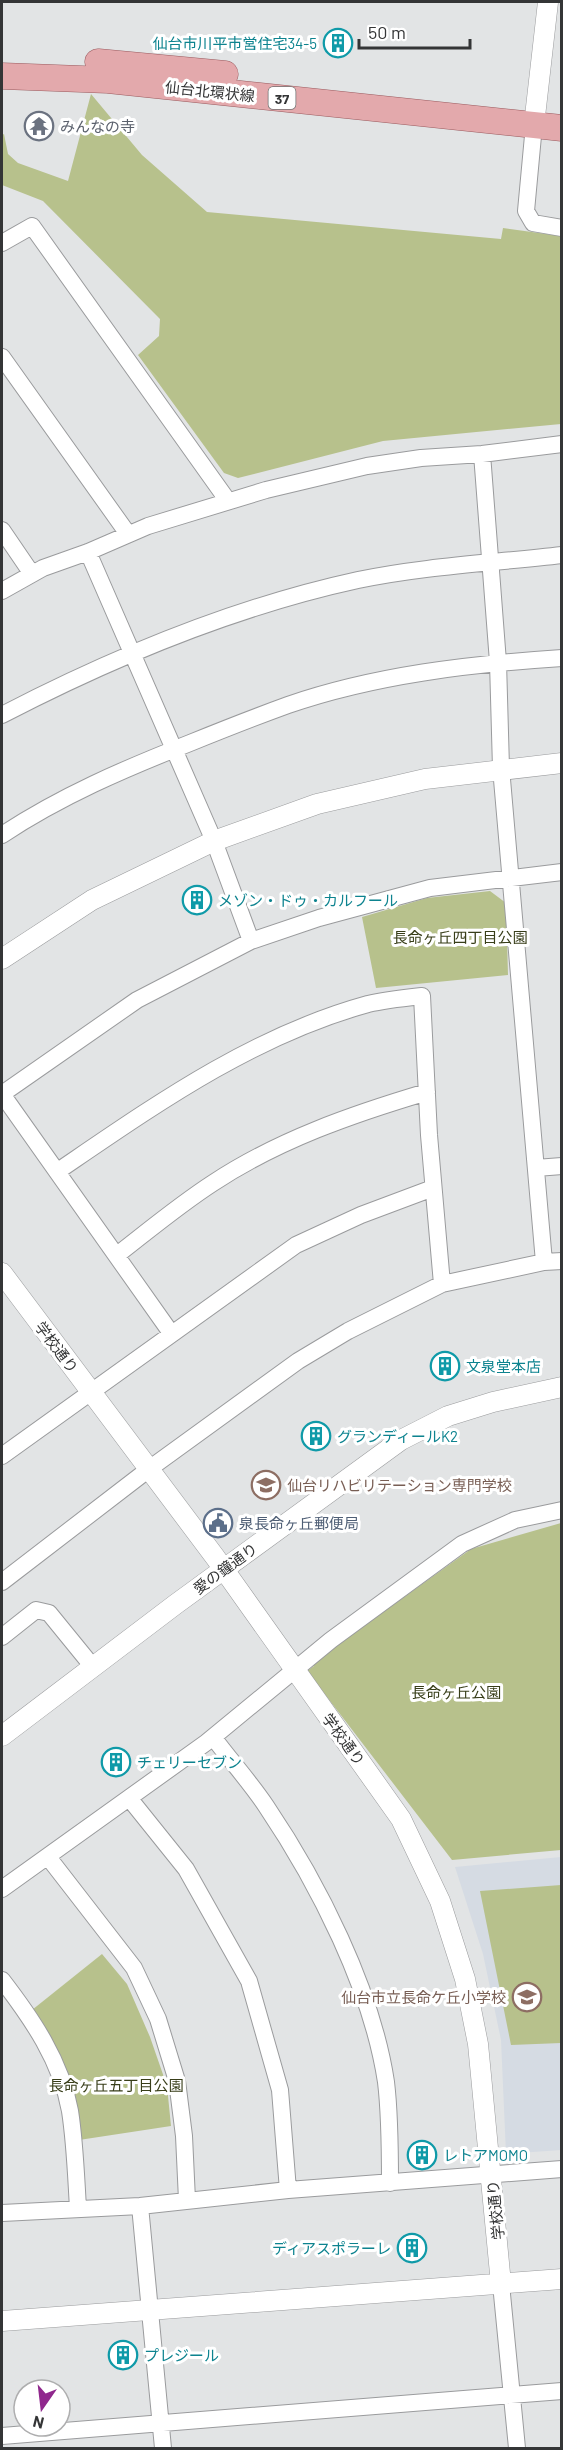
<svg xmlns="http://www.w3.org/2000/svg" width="563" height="2450" font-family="Barlow,'Noto Sans JP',sans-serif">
	<rect width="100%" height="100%" fill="#e2e4e5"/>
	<path fill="#d5dbe3" d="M561 1857V2150L506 2154 501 2040 483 1954 455 1867Z"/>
	<path fill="#b7c18c" d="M91 94 142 155 207 212 501 239 503 228 561 236V424L383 441 238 478 224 473 138 355 159 336 160 319 43 201 2 185V135L4 134 8 154 18 163 68 181Z
		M490 891 506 903 508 975 376 988 362 917 427 898Z
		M561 1523V1850L452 1860 307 1671 314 1666 312 1663 471 1549Z
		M561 1885V2043L511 2045 480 1891Z
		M102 1954 127 1984 150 2037 167 2086 171 2126 79 2140 32 2010Z"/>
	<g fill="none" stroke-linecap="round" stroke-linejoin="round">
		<g stroke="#9a9b9d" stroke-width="18">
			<path id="minor" d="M534 125 526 211 533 223 562 228
				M2 243 32 226 228 501
				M2 357 128 534
				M482 454 498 662 501 768 544 1262
				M2 530 32 574
				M88 552 214 841 251 941
				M2 591 43 568 88 552 148 526 266 490 367 466 421 458 482 454 562 444
				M2 715C114 657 234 607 358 580 425 566 494 563 562 555
				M2 835C61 796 124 769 190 743 222 730 255 717 288 705 375 675 470 664 562 658
				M2 1094 137 1000 251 941 319 918 430 888 562 872
				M2 1094 171 1333
				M536 1168 562 1166
				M58 1171C155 1105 252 1036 368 1004 385 1000 404 998 422 996L429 1135 442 1284
				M117 1255C148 1231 179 1205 213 1183 278 1140 353 1114 427 1092
				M2 1456 296 1245 361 1215 433 1188
				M2 1582 149 1469 298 1361 348 1331 442 1284 544 1262 562 1261
				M2 1637 36 1610 49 1613 93 1667
				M213 1737C230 1760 250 1782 266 1806 318 1883 372 1989 386 2082 390 2115 390 2149 390 2183
				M129 1798 186 1869 249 1981 280 2090 288 2190
				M48 1857 134 1968 158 2019 177 2081 184 2136 187 2200
				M2 1889 207 1742 331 1640 462 1544 515 1520 562 1510
				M2 1980C32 2019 61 2061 70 2111 75 2143 76 2176 78 2208
				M140 2206 163 2448
				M2 2213 140 2206 288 2190 562 2169
				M501 2284 517 2448
				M2 2436 562 2391"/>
		</g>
		<g stroke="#9a9b9d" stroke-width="21">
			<path id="tertiary" d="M534 125 548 2
				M2 959 92 900 214 841 317 804 425 779 562 763
				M2 1273 215 1557 401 1819 440 1901 465 1979 478 2044 501 2284
				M2 1736 176 1604 401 1440 448 1416 493 1402 562 1387
				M2 2321 562 2279"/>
		</g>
		<g stroke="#9a5b5f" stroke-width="27">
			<path id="primary" d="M98 62 225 74
				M2 76 108 80 562 128"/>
		</g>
		<use href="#minor" stroke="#fff" stroke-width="16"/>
		<use href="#tertiary" stroke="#fff" stroke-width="20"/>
		<use href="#primary" stroke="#e3a9ac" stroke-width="26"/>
	</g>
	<defs>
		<g id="building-ring" transform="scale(1.5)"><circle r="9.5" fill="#fff" stroke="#0f9aa8" stroke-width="1.5"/><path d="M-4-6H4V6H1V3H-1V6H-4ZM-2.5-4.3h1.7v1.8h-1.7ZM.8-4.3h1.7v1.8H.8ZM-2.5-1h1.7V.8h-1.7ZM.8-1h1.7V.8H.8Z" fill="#0f9aa8"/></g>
		<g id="temple-ring" transform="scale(1.5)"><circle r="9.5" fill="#fff" stroke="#6b7280" stroke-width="1.5"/><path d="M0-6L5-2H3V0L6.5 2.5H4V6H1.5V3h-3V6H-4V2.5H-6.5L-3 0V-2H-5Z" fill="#6b7280"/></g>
		<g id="school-ring" transform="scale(1.5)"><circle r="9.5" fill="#fff" stroke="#8d6e63" stroke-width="1.5"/><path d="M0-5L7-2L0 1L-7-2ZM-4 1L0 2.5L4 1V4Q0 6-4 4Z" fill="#8d6e63"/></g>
		<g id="civic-ring" transform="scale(1.5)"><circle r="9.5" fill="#fff" stroke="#5c6f8a" stroke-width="1.5"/><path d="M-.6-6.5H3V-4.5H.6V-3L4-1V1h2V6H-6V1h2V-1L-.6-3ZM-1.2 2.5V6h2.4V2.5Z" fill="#5c6f8a"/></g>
	</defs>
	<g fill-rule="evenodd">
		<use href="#building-ring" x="338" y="43"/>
		<use href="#temple-ring" x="39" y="126"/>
		<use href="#building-ring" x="197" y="900"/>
		<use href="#building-ring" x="445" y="1366"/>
		<use href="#building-ring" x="316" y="1436"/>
		<use href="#school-ring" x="266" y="1485"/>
		<use href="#civic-ring" x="218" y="1523"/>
		<use href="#building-ring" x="116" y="1762"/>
		<use href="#school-ring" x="527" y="1997"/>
		<use href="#building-ring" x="422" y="2155"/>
		<use href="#building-ring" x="412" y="2248"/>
		<use href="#building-ring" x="123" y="2355"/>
	</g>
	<g text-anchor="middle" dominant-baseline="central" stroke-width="6" stroke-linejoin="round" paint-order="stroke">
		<rect fill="#fff" stroke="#717272" stroke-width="1.5" x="268.5" y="87" width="27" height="22" rx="4.5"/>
		<g font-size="14" font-weight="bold" fill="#343536">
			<text x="282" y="98">37</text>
		</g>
		<g font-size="15" fill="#0d838f" stroke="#fff" text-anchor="start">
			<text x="317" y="43" text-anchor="end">仙台市川平市営住宅34-5</text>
			<text x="218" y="900">メゾン・ドゥ・カルフール</text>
			<text x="466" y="1366">文泉堂本店</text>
			<text x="337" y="1436">グランディールK2</text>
			<text x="137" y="1762">チェリーセブン</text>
			<text x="443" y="2155">レトアMOMO</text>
			<text x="391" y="2248" text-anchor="end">ディアスポラーレ</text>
			<text x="144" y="2355">プレジール</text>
		</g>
		<g font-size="15" fill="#343536" stroke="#fff">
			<text transform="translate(210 91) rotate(6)">仙台北環状線</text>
			<text transform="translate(57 1347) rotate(53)">学校通り</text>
			<text transform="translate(225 1568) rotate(-36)">愛の鐘通り</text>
			<text transform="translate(344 1739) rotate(54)">学校通り</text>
			<text transform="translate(495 2210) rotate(-96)">学校通り</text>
		</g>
		<g font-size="15" fill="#5b616d" stroke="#fff" text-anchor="start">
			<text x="60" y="126">みんなの寺</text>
		</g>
		<g font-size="15" fill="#383e19" stroke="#fff">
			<text x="460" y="937">長命ヶ丘四丁目公園</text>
			<text x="456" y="1692">長命ヶ丘公園</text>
			<text x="116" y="2085">長命ヶ丘五丁目公園</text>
		</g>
		<g font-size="15" fill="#785e54" stroke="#fff" text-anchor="start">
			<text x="287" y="1485">仙台リハビリテーション専門学校</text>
			<text x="506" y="1997" text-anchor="end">仙台市立長命ケ丘小学校</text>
		</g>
		<g font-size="15" fill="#4e5e75" stroke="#fff" text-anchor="start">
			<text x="239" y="1523">泉長命ヶ丘郵便局</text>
		</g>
	</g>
	<rect width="563" height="2450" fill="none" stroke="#343536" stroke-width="6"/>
	<g transform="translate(42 2408) rotate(194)"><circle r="28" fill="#ffffff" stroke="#aeaeaf" stroke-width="1.5"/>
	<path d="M0-4.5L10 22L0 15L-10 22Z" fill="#90288d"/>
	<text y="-9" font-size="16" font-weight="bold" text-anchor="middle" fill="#343536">N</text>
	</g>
	<path d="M359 39v9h111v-9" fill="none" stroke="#343536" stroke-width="3"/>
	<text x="368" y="39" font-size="18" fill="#343536" stroke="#ffffff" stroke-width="4.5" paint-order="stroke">50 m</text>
</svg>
